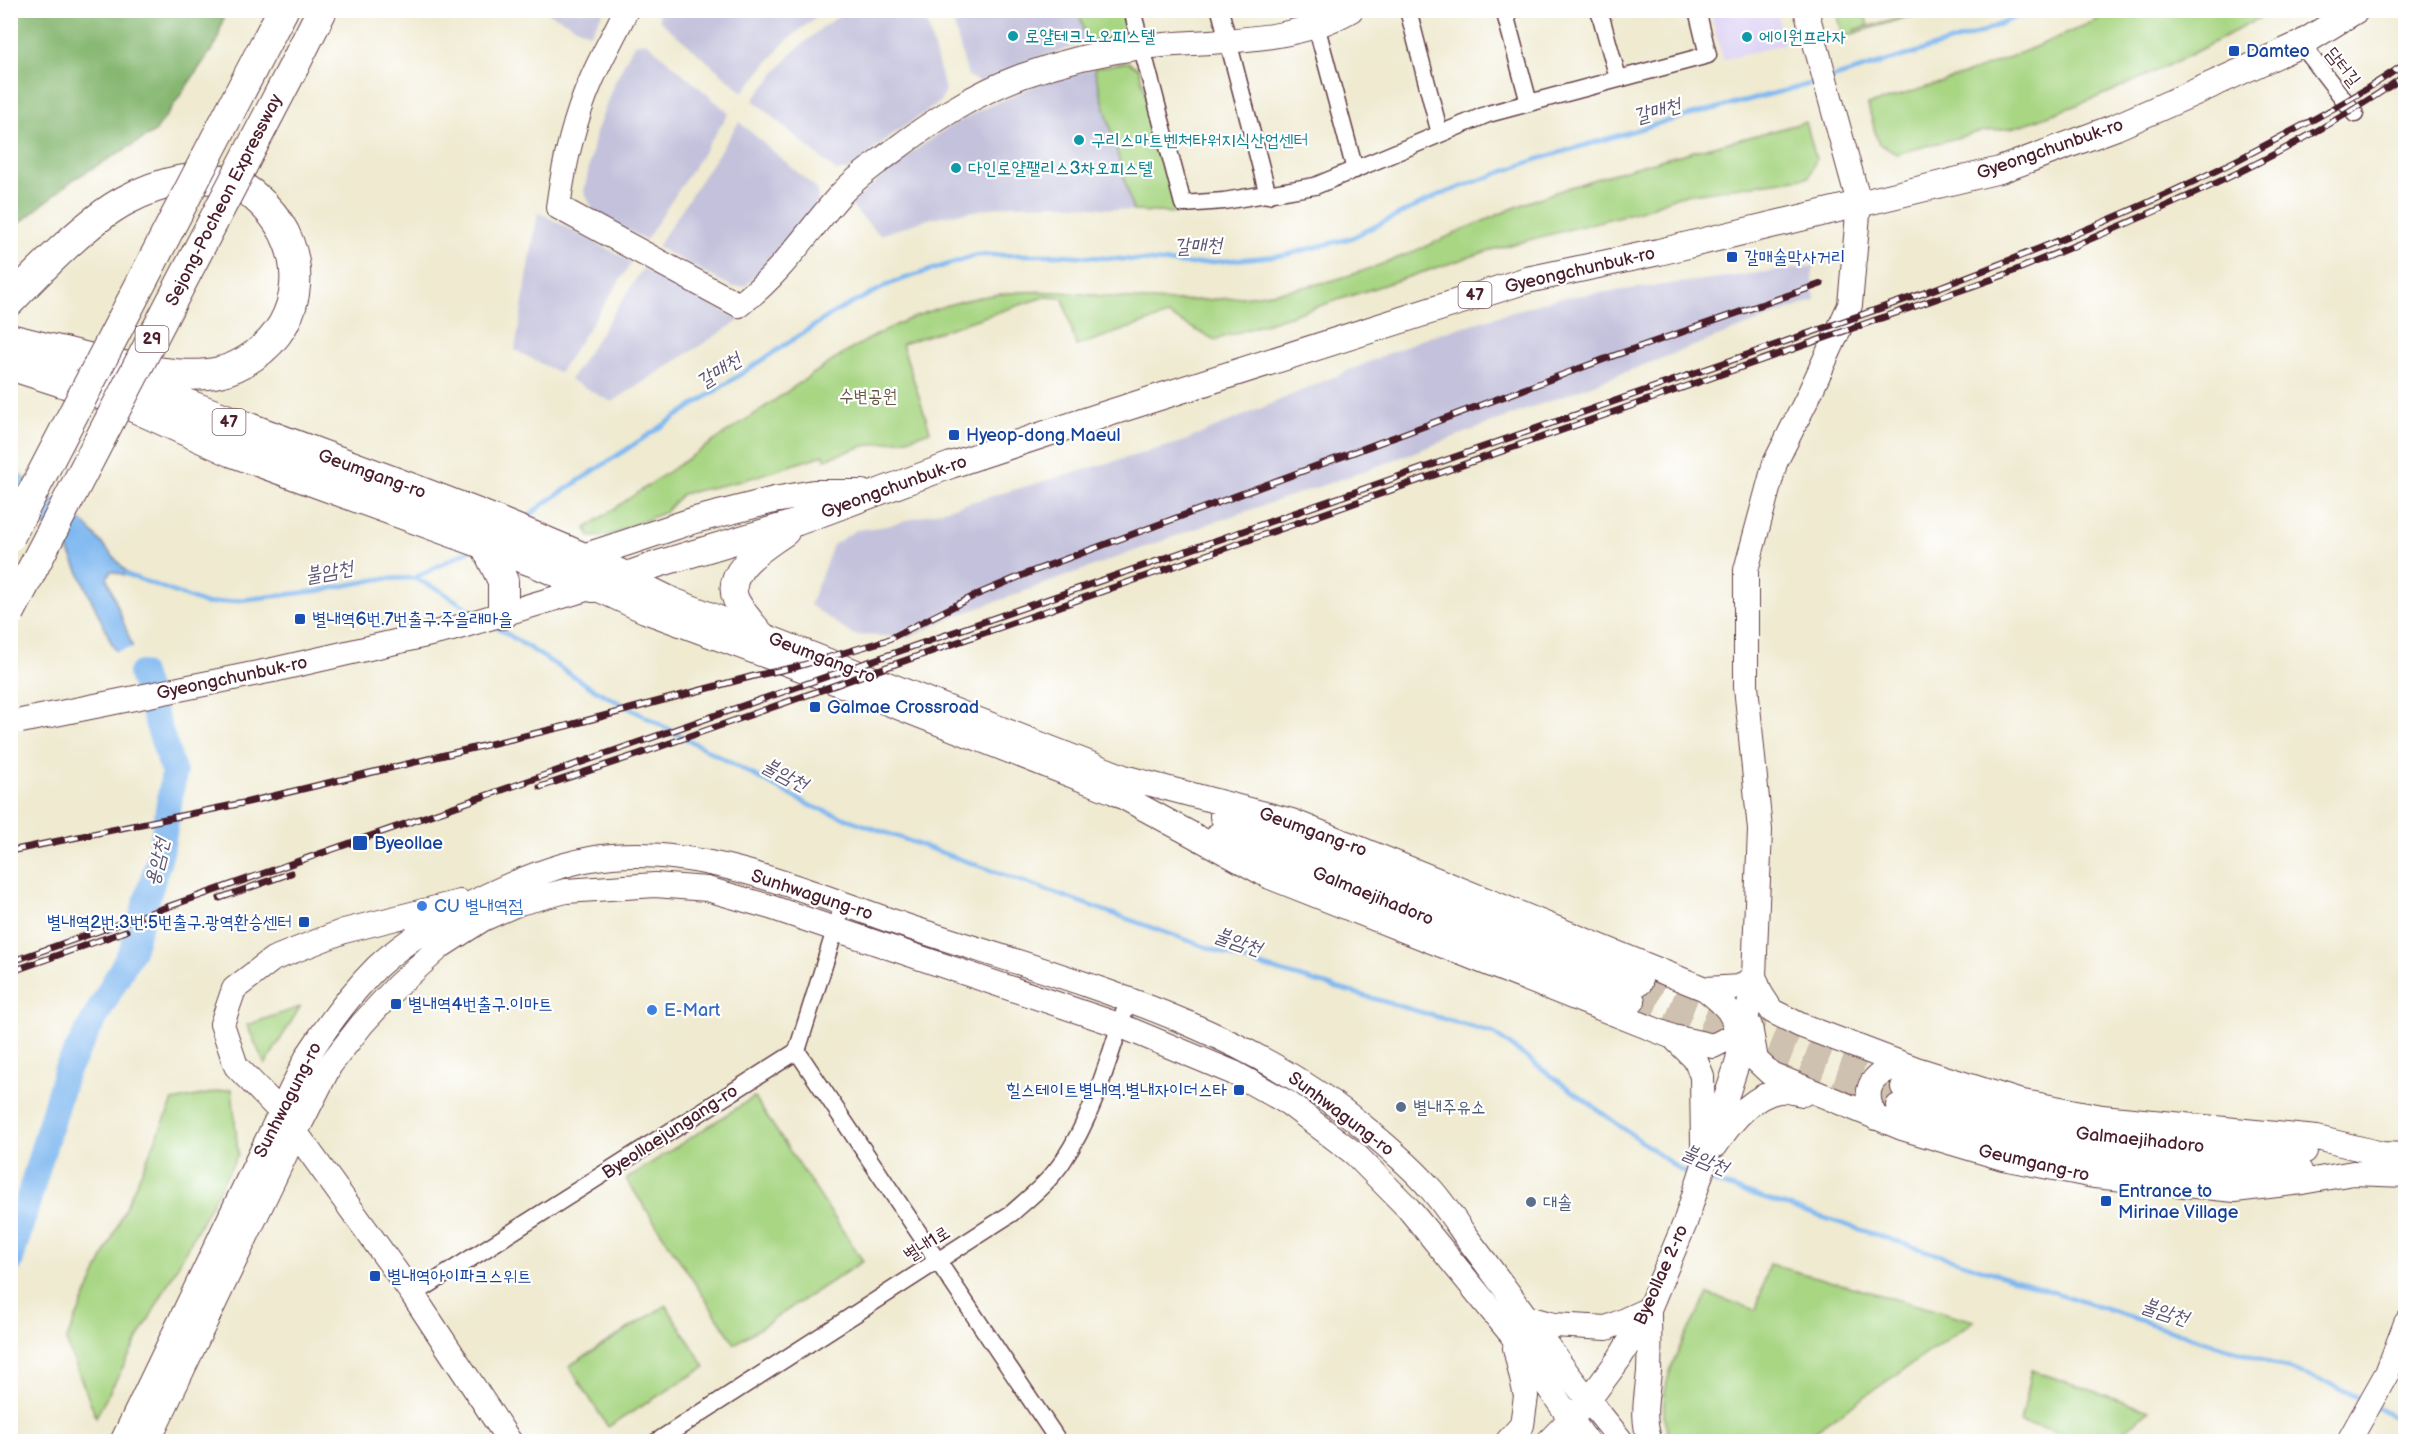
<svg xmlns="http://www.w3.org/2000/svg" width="2416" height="1452" font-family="'Balsamiq Sans','Poor Story',sans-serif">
	<rect width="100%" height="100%" fill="#fff"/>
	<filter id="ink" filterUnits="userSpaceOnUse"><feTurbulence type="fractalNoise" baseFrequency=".0167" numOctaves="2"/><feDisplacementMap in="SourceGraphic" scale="12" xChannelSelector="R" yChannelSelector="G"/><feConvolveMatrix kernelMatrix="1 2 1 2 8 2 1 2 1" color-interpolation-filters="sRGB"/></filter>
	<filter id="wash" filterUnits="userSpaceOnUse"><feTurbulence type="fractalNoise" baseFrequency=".008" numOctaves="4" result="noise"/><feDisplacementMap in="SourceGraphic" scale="24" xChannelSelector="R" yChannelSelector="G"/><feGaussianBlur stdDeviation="1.35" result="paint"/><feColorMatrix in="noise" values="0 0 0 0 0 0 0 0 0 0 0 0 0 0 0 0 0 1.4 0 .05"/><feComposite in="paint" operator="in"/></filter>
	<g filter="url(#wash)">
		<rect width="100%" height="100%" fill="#efead0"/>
		<path fill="#dfd5f5" d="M1710 11H1776L1785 44 1723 60Z"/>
		<path fill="#c3c1db" d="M545 11H604L590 34Z
			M658 11V10L823 11 784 43 743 92 659 20Z
			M847 11H924L945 90 940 102 893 134 849 171H836L753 100 792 53 824 26Z
			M950 11H1079L1087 43 1032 59 980 82 968 76Z
			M646 42 729 113 646 240 595 213 584 192 596 133 612 88 634 44Z
			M1094 68 1133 211 1063 204 1010 205 931 218 880 235 850 205 897 163 949 127 976 112 1034 86Z
			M739 122 817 189 818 202 771 261 745 286 732 287 657 247Z
			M538 212 632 262 559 373 515 350Z
			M1814 266 1812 278 1815 300 1362 472 1214 522 951 618 909 637 853 635 810 605 833 545 856 530 887 526 1182 442 1425 338 1558 298Z
			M643 268 740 320 612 402 570 380Z"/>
		<path fill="#a8d683" stroke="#797a57" stroke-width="1.5" d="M1079 11H1123L1127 26 1120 37 1087 43Z
			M1837 11H1864L1868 25 1853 31 1920 11H1926L1843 37Z
			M2116 11H2273L2182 59 2106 94 2034 121 2011 128 1979 132 1896 154 1878 143 1868 105C1954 81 2036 49 2116 11Z
			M1128 62 1139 69 1177 213 1133 211 1094 68Z
			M1806 122 1816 159 1809 177 1678 196 1643 210 1491 250 1215 340 1168 315 1076 346 1063 298 1044 297 902 344 930 431 907 439 864 446 825 459 824 455 741 481 682 494 665 512 608 536 590 537 586 528C642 489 699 451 756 413 838 357 906 303 1009 293 1055 288 1101 297 1147 300 1205 303 1261 297 1318 284 1394 266 1465 226 1539 198 1626 166 1717 146 1806 122Z
			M300 1007 265 1065 247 1025Z
			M232 1089 238 1154 96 1417 66 1341 173 1101Z
			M754 1097 863 1261 735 1344 626 1179Z
			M1769 1264 1974 1321 1800 1441H1671C1648 1391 1685 1338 1708 1294L1756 1310Z
			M666 1305 705 1367 608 1427 569 1366Z
			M2031 1370 2150 1410 2109 1441H2070L2049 1429 2020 1423Z"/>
		<path fill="#86b771" stroke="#686b4e" stroke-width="1.5" d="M11 10 225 11 217 42 155 132 74 179 11 230Z"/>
		<path fill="#7fb8f0" stroke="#646c8e" stroke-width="1.5" d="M10 467 85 524 131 577 111 571 107 578 146 683 114 648 68 549 31 513 11 498Z"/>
		<path fill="#efead0" d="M135 647 148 682 144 686 113 652Z"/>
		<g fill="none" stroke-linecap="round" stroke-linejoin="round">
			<path stroke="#7fb8f0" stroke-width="4.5" d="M1832 78 1983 32 2031 10
				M525 520 542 505 835 312 894 282 977 255H1062L1193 264 1285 255 1351 238 1439 195 1535 160 1660 123 1818 82
				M126 574 206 604 317 591 379 579 414 578 439 590 475 613
				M414 578 470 550
				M495 626 590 687 811 806 1254 964 1493 1033 1683 1172 1693 1175
				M1707 1180 2254 1357 2333 1385 2364 1401
				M2377 1408 2406 1424"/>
			<path stroke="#7fb8f0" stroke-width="26" d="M10 1262 66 1071 132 950 161 852 174 773 141 674"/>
		</g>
	</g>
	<g filter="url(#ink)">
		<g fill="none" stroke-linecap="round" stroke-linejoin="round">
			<path stroke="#cec1af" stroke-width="24" stroke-dasharray="24 12" stroke-linecap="butt" d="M1640 983 1903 1087
				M1633 1001 1898 1106"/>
			<g stroke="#633d44" stroke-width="19">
				<path id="street" d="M1132 10 1183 204 1224 201 1315 186 1488 114 1708 55 1697 10
					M1220 10 1268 195
					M1312 10 1355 170
					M1408 10 1440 134
					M1504 10 1529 103
					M1599 10 1618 78
					M2301 44 2355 114
					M797 1051 1059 1442
					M413 1295 797 1051 843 905
					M656 1442 1012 1213C1030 1197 1049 1182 1063 1161 1095 1113 1110 1054 1128 1000"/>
			</g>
			<g stroke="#633d44" stroke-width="26">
				<path id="secondary" d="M626 10C615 34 601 57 591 81 573 122 564 163 558 207L739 305C780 275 807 232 840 195 854 179 873 166 889 154 931 122 973 94 1022 76 1061 62 1101 52 1142 47 1210 39 1289 46 1351 10
					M626 577 673 600 1124 777 1292 821 1705 989C1726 1006 1735 1012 1738 1041
					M273 670 452 629 593 587 645 611 796 667 1114 792 1270 877 1673 1037 1713 1046 1737 1034 1749 1006
					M1222 816 1640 983
					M1219 834 1633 1001
					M460 902 344 931 273 959 234 989 222 1024 236 1066 281 1112 413 1295 510 1442
					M1705 989 1741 987 1754 976 1761 994 1772 1011 1800 1025 1916 1069 2018 1101 2102 1117 2317 1138 2382 1154 2406 1155
					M1750 1026 1756 1060 1771 1074 1902 1128 2003 1158 2094 1176 2235 1190 2302 1182 2353 1173 2406 1175
					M1673 1037 1695 1059 1702 1076 1703 1145
					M1903 1087C1962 1107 2023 1125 2085 1136 2157 1148 2232 1149 2305 1151
					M1898 1106 1997 1136 2065 1153 2131 1164 2300 1171
					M1876 1118C1859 1088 1873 1071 1905 1065
					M1716 1145C1730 1123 1752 1096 1779 1091 1786 1090 1795 1093 1803 1094
					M1528 1318 1554 1325 1607 1328 1649 1309C1649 1330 1650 1351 1649 1371 1647 1397 1641 1415 1650 1442
					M2351 1437 2387 1373 2406 1323
					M122 1442 308 1055C329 1023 350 994 377 967 429 918 541 862 612 856 710 847 814 895 906 926 1065 979 1239 1021 1370 1132 1390 1149 1412 1167 1429 1187 1443 1202 1455 1221 1467 1238 1499 1280 1531 1323 1562 1366 1581 1392 1602 1416 1622 1442
					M148 1442 296 1132 330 1065 362 1024 397 986 441 946 483 919 519 903 566 891 655 885 707 889 770 907 1119 1025 1234 1073 1288 1103 1355 1154 1408 1208 1511 1334 1587 1442
					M1507 1442 1522 1425 1526 1396 1515 1348
					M1548 1442 1588 1401 1619 1359 1649 1309 1685 1223 1737 1064 1749 1006 1754 976 1760 830 1746 686V570L1775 463 1807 399 1850 305 1859 203 1806 10"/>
			</g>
			<g stroke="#633d44" stroke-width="28">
				<path id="primary" d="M583 557 695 520 774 500 814 493H862
					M607 582 658 564 798 522 951 465 1103 415 1527 280 1659 252 2000 170 2116 127 2200 90 2301 44 2356 10
					M762 635C753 624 742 612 736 600 723 570 767 546 786 532"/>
			</g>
			<g stroke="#633d44" stroke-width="32">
				<path id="highway" d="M266 42 283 10
					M294 66 322 10
					M10 301C40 270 89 219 126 200 158 183 200 171 235 184 246 188 256 197 264 205 309 250 306 321 252 357 242 364 232 369 219 372 174 383 97 359 50 349
					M10 339 50 349 68 356
					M10 365 121 401 233 452 537 563 593 587
					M118 377C286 446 460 500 626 577
					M486 546 503 581V614"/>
			</g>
			<use href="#street" stroke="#fff" stroke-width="16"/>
			<use href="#secondary" stroke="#fff" stroke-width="24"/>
			<use href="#primary" stroke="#fff" stroke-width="26"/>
			<use href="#highway" stroke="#fff" stroke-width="30"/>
			<g stroke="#4a1f2b" stroke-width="7">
				<path id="rail" d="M540 787 636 755 2004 275C2142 218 2283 161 2406 75
					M10 851 248 802 566 726 754 676 796 667 887 640 976 595 1028 573 1613 356 1821 284
					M220 898 291 873
					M10 962 1924 293C2044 248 2163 201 2277 139 2321 116 2365 92 2406 63
					M10 972 126 931"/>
			</g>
			<use href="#rail" stroke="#fff" stroke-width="4.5" stroke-dasharray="14" stroke-linecap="butt"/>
			<g stroke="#633d44" stroke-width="26" stroke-linecap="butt">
				<path id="secondary-bridge" d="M21 721 273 670"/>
			</g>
			<g stroke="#633d44" stroke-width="32" stroke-linecap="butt">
				<path id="highway-bridge" d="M10 536 266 42
					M10 612 294 66"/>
			</g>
			<use href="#secondary-bridge" stroke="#fff" stroke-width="24"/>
			<use href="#highway-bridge" stroke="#fff" stroke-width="30"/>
		</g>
	</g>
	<g fill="#0f9aa8" stroke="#fff" stroke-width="2">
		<circle cx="1013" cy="36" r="6"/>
		<circle cx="1747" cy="37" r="6"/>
		<circle cx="1079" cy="140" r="6"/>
		<circle cx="956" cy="168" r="6"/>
	</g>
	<g fill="#1a4fb4" stroke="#fff" stroke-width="2">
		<rect x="2228" y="45" width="12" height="12" rx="3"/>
		<rect x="1726" y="251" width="12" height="12" rx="3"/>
		<rect x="948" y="429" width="12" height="12" rx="3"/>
		<rect x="294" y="613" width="12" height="12" rx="3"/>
		<rect x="809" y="701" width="12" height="12" rx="3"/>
		<rect x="352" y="835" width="16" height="16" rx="3"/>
		<rect x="298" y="916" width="12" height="12" rx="3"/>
		<rect x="390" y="998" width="12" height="12" rx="3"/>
		<rect x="1233" y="1084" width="12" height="12" rx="3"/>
		<rect x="2100" y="1195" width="12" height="12" rx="3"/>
		<rect x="369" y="1270" width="12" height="12" rx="3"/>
	</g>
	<g fill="#3f7fe0" stroke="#fff" stroke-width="2">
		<circle cx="422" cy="906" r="6"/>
		<circle cx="652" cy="1010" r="6"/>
	</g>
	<g fill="#5c6f8a" stroke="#fff" stroke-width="2">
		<circle cx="1401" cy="1107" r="6"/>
		<circle cx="1531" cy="1202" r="6"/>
	</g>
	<g text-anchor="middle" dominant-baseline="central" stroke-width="4.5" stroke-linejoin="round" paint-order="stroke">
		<g fill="#fff" stroke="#80626b" stroke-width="1.5">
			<rect x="1458.5" y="282" width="33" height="26" rx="4.5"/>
			<rect x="135.5" y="326" width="33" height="26" rx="4.5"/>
			<rect x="212.5" y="409" width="33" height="26" rx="4.5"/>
		</g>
		<g font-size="16" font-weight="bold" fill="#4a1f2b">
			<text x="1475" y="295">47</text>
			<text x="152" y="339">29</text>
			<text x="229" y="422">47</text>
		</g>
		<g font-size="18" fill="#0d838f" stroke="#fff" text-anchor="start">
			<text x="1025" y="36">로얄테크노오피스텔</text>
			<text x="1759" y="37">에이원프라자</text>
			<text x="1091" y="140">구리스마트벤처타워지식산업센터</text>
			<text x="968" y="168">다인로얄팰리스3차오피스텔</text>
		</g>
		<g font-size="18" fill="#164399" stroke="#fff" text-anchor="start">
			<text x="2246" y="51">Damteo</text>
			<text x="1744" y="257">갈매술막사거리</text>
			<text x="966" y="435">Hyeop-dong Maeul</text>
			<text x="312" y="619">별내역6번.7번출구.주을래마을</text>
			<text x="827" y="707">Galmae Crossroad</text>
			<text x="374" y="843">Byeollae</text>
			<text x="292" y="922" text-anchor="end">별내역2번.3번.5번출구.광역환승센터</text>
			<text x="408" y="1004">별내역4번출구.이마트</text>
			<text x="1227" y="1090" text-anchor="end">힐스테이트별내역.별내자이더스타</text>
			<text x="2118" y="1191">Entrance to<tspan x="2118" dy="21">Mirinae Village</tspan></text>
			<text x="387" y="1276">별내역아이파크스위트</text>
		</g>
		<g font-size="18" fill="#4a1f2b" stroke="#fff">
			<text transform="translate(2343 67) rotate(52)">담터길</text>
			<text transform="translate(2050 149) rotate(-19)">Gyeongchunbuk-ro</text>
			<text transform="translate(224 200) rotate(-63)">Sejong-Pocheon Expressway</text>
			<text transform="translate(1580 270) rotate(-13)">Gyeongchunbuk-ro</text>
			<text transform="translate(372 474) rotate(20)">Geumgang-ro</text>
			<text transform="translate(894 487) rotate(-20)">Gyeongchunbuk-ro</text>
			<text transform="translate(822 658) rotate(21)">Geumgang-ro</text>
			<text transform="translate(232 678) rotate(-12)">Gyeongchunbuk-ro</text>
			<text transform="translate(1313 832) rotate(20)">Geumgang-ro</text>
			<text transform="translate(812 895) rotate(18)">Sunhwagung-ro</text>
			<text transform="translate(1373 896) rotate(22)">Galmaejihadoro</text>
			<text transform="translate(288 1100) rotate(-63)">Sunhwagung-ro</text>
			<text transform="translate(1341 1114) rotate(37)">Sunhwagung-ro</text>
			<text transform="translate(670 1132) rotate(-33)">Byeollaejungang-ro</text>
			<text transform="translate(2140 1140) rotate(6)">Galmaejihadoro</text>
			<text transform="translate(2034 1163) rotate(13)">Geumgang-ro</text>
			<text transform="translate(927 1244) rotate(-32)">별내1로</text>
			<text transform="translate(1661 1275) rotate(-66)">Byeollae 2-ro</text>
		</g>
		<g font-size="18" fill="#665645" stroke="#fff">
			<text x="868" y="396">수변공원</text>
		</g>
		<g font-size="18" fill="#366cbe" stroke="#fff" text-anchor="start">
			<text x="434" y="906">CU 별내역점</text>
			<text x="664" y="1010">E-Mart</text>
		</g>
		<g font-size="18" fill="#4e5e75" stroke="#fff" text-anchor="start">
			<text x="1413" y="1107">별내주유소</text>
			<text x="1543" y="1202">대솔</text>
		</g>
		<g font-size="20" font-style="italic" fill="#5d5570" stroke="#fff">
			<text transform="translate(1657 111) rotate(-15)">갈매천</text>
			<text transform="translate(1198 246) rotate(-2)">갈매천</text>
			<text transform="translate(719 371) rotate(-33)">갈매천</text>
			<text transform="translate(329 572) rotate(-10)">불암천</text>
			<text transform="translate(785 775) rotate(28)">불암천</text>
			<text transform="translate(157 862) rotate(-76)">용암천</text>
			<text transform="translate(1238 942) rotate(19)">불암천</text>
			<text transform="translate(1705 1160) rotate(23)">불암천</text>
			<text transform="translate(2165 1312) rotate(18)">불암천</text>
		</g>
	</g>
	<rect width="2416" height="1452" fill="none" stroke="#fff" stroke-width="36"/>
</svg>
